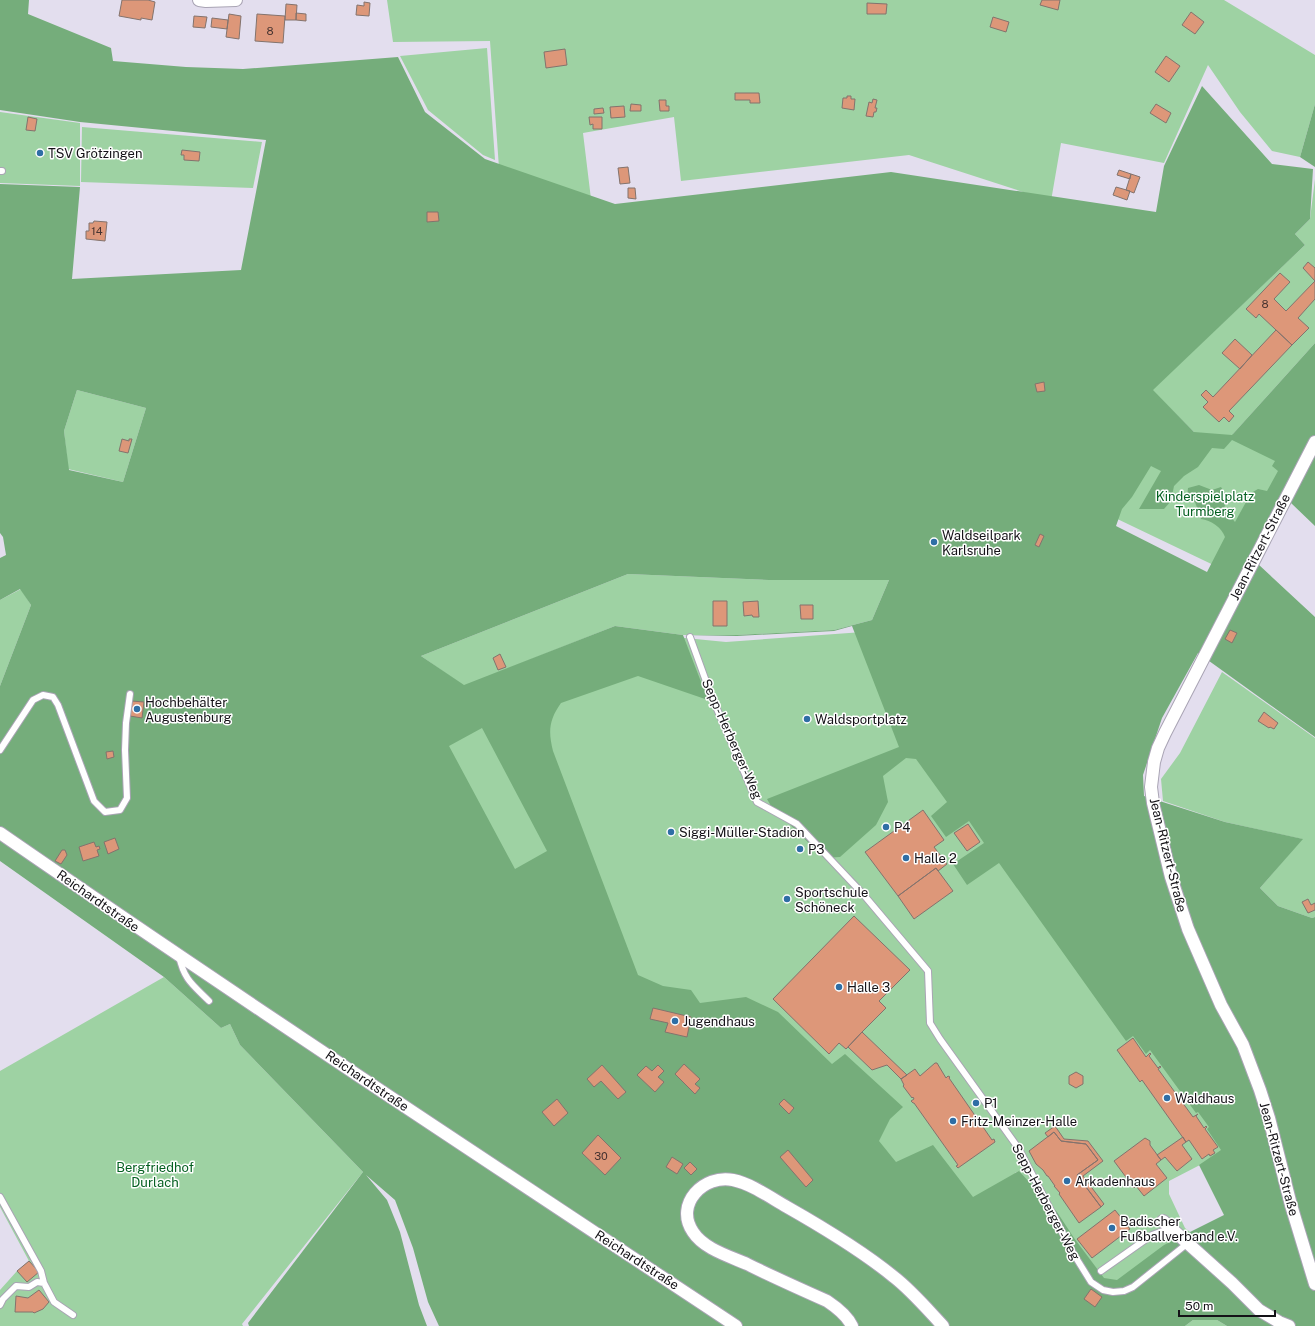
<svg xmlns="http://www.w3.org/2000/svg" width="1315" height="1326" font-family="'Public Sans',sans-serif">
	<rect width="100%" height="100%" fill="#e3deee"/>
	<path fill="#9ed2a3" d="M387 0H1224L1315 55V104L1300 157 1272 151 1240 112 1208 65 1164 163 1061 143 1051 201 909 155 681 181 674 117 583 133 591 199 499 168 490 41 393 42Z
		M487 48 495 160 483 155 428 110 400 56Z
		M0 112 80 123V186L0 183Z
		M82 127 262 142 253 188 81 182Z
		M1315 179V343L1233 434 1284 465 1226 571 1086 504 927 573 1194 432 1152 390 1305 245 1295 234 1310 219Z
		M77 390 146 408 123 482 68 469 64 431Z
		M628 574 769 580H889L872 620 834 630 737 635H683L615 626 464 686 421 656Z
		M21 589 31 605 0 686V600Z
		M648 632 685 638 726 642 863 632 1114 987 1227 1151 1169 1181V1194L1185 1228 1199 1239 1114 1296 1030 1194 1016 1172 1011 1182 932 1262 460 822 431 739Z
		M1222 672 1315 738V917L1312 918 1278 906 1260 888 1302 839 1225 822 1163 801 1161 779 1180 753Z
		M164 977 221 1028 230 1024 240 1045 363 1172 242 1324 243 1326H0V1290L17 1271 29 1261 0 1207V1071Z
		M1193 1320H1217L1227 1326H1185Z"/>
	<path fill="#75ad7b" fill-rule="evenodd" d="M0 0H29L28 14 111 48 113 61 186 67 243 69 398 57 425 112 485 159 615 204 891 172 1156 212 1164 166 1202 86 1272 164 1313 169 1310 219 1295 234 1305 245 1153 390 1194 432 1232 435 1315 343V526L1291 503 1258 564 1315 617V737L1198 653 1162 718 1143 775 1144 796 1225 822 1303 839 1260 888 1278 906 1312 918 1315 917V1326H1227L1217 1320H1193L1185 1326H439L428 1302 413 1248 395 1200 366 1175 387 1200 400 1232 419 1305 427 1326H249L248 1323 363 1172 240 1045 230 1024 221 1028 164 977 0 861V686L31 605 20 589 0 600V558L6 555 3 537 0 533V184L80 187 72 279 241 270 266 140 80 122 0 110ZM77 390 146 408 123 482 69 470 64 431ZM1232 440 1275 461 1272 466 1278 471 1267 491 1258 489 1251 493 1235 522 1224 508 1228 498 1221 487 1212 490 1199 485 1188 488 1187 498 1195 502 1201 519C1211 520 1222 528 1225 537L1207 572 1116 526 1122 509 1132 497 1151 466 1161 471 1139 509H1164L1171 501 1174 486 1184 476 1198 467 1212 448 1224 449ZM628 574 769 580H889L872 620 834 630 737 635H683L615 626 464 685 421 656ZM852 626 899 747 767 799 771 806 824 858 840 857 876 825 888 802 883 776 906 758 916 759 947 802 931 816 946 837 969 821 984 843 953 864 967 885 999 863 1126 1041 1133 1036 1146 1054 1150 1050 1196 1113 1198 1112 1209 1127 1207 1129 1221 1150 1199 1165 1224 1215 1164 1245 1117 1280 1104 1278 1074 1238 1057 1212 1019 1171 973 1197 933 1145 896 1162 879 1141 890 1119 903 1107 845 1054 832 1064 778 1012 746 997 700 1003 691 990 663 986 638 975 553 751C548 731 549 720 561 703L638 676 708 700 683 635 737 636 834 631ZM482 728 547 851 515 869 449 746Z
		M1315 104V167L1300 157Z"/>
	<path fill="#dd9779" stroke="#83736d" d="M122 0H148L155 2 152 20 141 18V20L119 16Z
		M1042 0H1060L1058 10 1040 5Z
		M364 2 370 3 369 16 356 15 357 5 364 6Z
		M867 3 887 4 886 14H867Z
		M286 4 297 5 296 20H285Z
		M1191 12 1204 22 1195 34 1182 25Z
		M296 13 306 14V21L296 20Z
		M229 14 241 16 239 39 226 37Z
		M257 14 285 16 283 43 255 41Z
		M194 16 207 17 205 28 193 27Z
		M993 17 1009 22 1006 32 990 27Z
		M212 18 228 20 227 29 211 27Z
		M565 49 567 65 546 68 544 52Z
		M1166 56 1180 66 1169 82 1155 72Z
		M735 93H759L760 103H750V100H735Z
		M847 96H851V99H855L854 110 842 108 843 98H847Z
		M873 99 877 100 875 108H877L876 112H874L873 117 866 116 869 102 872 103Z
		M659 100H666V106H669V111H660Z
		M631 104 641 105V111H630Z
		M1156 104 1171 113 1166 123 1150 113Z
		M624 106 625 117 611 118 610 107Z
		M603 108 604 113 594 114V109Z
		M28 117 37 119 35 131 26 130Z
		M589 117H602V129H593V124L590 125Z
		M182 150 200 152 199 161 184 160V155H181Z
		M628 167 630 183 620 184 618 168Z
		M1119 170 1131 174 1130 179 1117 175Z
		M1131 174 1140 177 1134 193 1126 190Z
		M1116 187 1130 191 1127 200 1113 195Z
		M628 188H635L636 199 628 198Z
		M427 212H438L439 221 427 222Z
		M94 221 107 222 105 241 86 239V231H89V223H93Z
		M1308 262 1315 268V299L1298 318 1309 328 1292 345 1259 314 1256 318 1246 309 1280 273 1290 282 1274 299 1286 311 1315 281 1303 268Z
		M1276 330 1292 345 1229 411 1234 416 1229 422 1224 417 1219 422 1203 407 1208 402 1201 395 1206 390 1213 397Z
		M1235 339 1252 355 1240 369 1222 353Z
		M1044 382 1045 391 1037 392 1035 384Z
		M122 439 129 441V439H132L128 453 119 451Z
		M1040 534 1044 536 1039 547 1035 545Z
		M713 601H727V626H713Z
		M758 601 759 617H753L752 615 744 616 743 602Z
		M800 605H813V619H801Z
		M1230 630 1237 633 1232 643 1225 639Z
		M500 654 506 667 498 670 493 658Z
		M132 701 144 702 142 718 130 716Z
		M1264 712 1278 723 1274 729 1270 727 1269 728 1258 721Z
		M113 751 114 757 107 759 106 752Z
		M923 810 944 840 934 847 947 864 938 871 936 868 898 896 865 852Z
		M968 824 980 842 967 851 954 833Z
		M115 838 119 849 108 854 104 842Z
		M94 842 96 847 99 846 100 849 97 850 99 856 83 861 79 847Z
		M62 850H65L67 855 61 864 55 861Z
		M936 868 953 891 914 919 898 896Z
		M1308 899 1311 905 1315 903V910L1308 913 1302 902Z
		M854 916 910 970 879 1001 886 1008 862 1032 846 1049 839 1043 829 1054 773 999Z
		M653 1008 691 1017 687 1037 665 1032 668 1023 650 1019Z
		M862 1032 907 1075 901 1079 887 1065 872 1070 848 1047Z
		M1133 1038 1146 1057 1150 1053 1151 1054 1149 1056 1158 1068 1160 1066 1161 1067 1158 1069 1193 1117 1198 1114 1196 1116 1204 1128 1206 1126 1207 1127 1205 1129 1218 1147 1213 1150 1215 1153 1210 1156 1209 1154 1202 1159 1189 1140 1186 1142 1142 1080 1140 1082 1117 1050Z
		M935 1063H937L946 1078 948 1076 950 1077 949 1078 992 1140 994 1139 995 1142 958 1168 956 1166 958 1165 914 1103H913L911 1101 914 1099 913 1097 912 1098 903 1086 904 1085 901 1079 915 1069 920 1076Z
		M684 1064 700 1079 695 1084 700 1088 695 1094 675 1074Z
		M602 1065 626 1092 618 1099 601 1081 594 1087 587 1079Z
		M658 1065 664 1071 658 1077 664 1082 655 1092 637 1075 646 1066 652 1071Z
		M1076 1072 1083 1076V1084L1076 1088 1069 1084V1076Z
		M557 1099 568 1113 554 1126 542 1112Z
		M784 1099 794 1108 789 1114 779 1104Z
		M1055 1126 1064 1139 1088 1141 1103 1161 1083 1176 1104 1204 1101 1207 1077 1175 1098 1160 1086 1144 1061 1141 1054 1132 1048 1137 1045 1133Z
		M1054 1132 1061 1141 1086 1144 1098 1160 1077 1175 1101 1207 1079 1223 1059 1194 1060 1193 1054 1186H1055L1048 1176H1047L1043 1170 1036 1164 1029 1151Z
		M598 1135 621 1158 605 1175 582 1153Z
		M1183 1137 1186 1142 1182 1145 1192 1159 1177 1171 1165 1157 1161 1160 1157 1155Z
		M1145 1138 1150 1141V1145L1161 1160 1156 1164 1167 1178 1144 1196 1136 1186 1134 1188 1114 1161Z
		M788 1150 813 1180 806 1187 780 1157Z
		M672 1157 683 1164 677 1174 666 1167Z
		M690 1162 697 1169 691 1175 684 1168Z
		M1115 1210 1130 1229 1092 1258 1077 1239Z
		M29 1261 39 1272 27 1282 17 1271Z
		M1091 1289 1102 1297 1095 1307 1084 1299Z
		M39 1290 49 1302 43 1309 34 1313 33 1312H15L16 1296 28 1298Z"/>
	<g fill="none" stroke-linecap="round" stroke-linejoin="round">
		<g stroke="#a9a4b4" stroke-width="8">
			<path id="lane" d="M0 171H2
				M690 637 711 695 757 802 797 824 863 894 928 971 930 1023 940 1039 1019 1149 1073 1253 1091 1282 1103 1290 1113 1292 1124 1291 1133 1287 1188 1243
				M0 750 33 700 43 695 53 697 58 705 94 801 105 812 120 810 127 798 125 750 126 723 130 694
				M179 956C184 980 193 985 209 1001
				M0 1197 41 1271 44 1283 54 1302 73 1315
				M1101 1271 1152 1235 1171 1228
				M0 1305 3 1299 16 1286 29 1287 37 1282 44 1283"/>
		</g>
		<g stroke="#a9a4b4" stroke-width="14">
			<path id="street" d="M199 0 206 1 236 0
				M1315 442 1165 733 1158 748 1154 762 1151 787 1153 803 1171 877 1188 929 1221 1005 1243 1045 1260 1090 1269 1118 1291 1205 1315 1284
				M0 833C243 1001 490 1163 736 1326
				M1163 1221 1232 1283 1259 1310 1279 1322 1289 1326
				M852 1326C847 1315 836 1307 827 1301 800 1289 773 1277 747 1264 729 1256 704 1249 693 1232 674 1204 704 1174 733 1180 752 1184 771 1198 787 1207 824 1228 861 1250 894 1277 912 1291 927 1309 943 1326"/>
		</g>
		<use href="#lane" stroke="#fff" stroke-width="6"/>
		<use href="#street" stroke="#fff" stroke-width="12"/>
	</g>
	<g fill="#2f6ea5" stroke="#fff" stroke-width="1.5">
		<circle cx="40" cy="153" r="4"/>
		<circle cx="934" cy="542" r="4"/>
		<circle cx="137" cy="709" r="4"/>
		<circle cx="807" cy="719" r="4"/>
		<circle cx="886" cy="827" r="4"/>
		<circle cx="671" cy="832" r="4"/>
		<circle cx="800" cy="849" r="4"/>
		<circle cx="906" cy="858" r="4"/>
		<circle cx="787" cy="899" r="4"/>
		<circle cx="839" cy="987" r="4"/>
		<circle cx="675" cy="1021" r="4"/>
		<circle cx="1167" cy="1098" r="4"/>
		<circle cx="976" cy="1103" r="4"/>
		<circle cx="953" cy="1121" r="4"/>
		<circle cx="1067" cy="1181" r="4"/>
		<circle cx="1112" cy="1228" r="4"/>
	</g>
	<g text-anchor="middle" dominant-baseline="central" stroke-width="3" stroke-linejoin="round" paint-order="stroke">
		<g font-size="11" fill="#463330">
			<text x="270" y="31">8</text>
			<text x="97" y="231">14</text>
			<text x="1265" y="304">8</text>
			<text x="601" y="1156">30</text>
		</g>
		<g font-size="13" fill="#141217" stroke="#fff" text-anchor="start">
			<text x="48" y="153">TSV Grötzingen</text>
			<text x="942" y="535">Waldseilpark<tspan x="942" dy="15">Karlsruhe</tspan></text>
			<text x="145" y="702">Hochbehälter<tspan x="145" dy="15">Augustenburg</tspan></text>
			<text x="815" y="719">Waldsportplatz</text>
			<text x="894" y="827">P4</text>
			<text x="679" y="832">Siggi-Müller-Stadion</text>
			<text x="808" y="849">P3</text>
			<text x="914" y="858">Halle 2</text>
			<text x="795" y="892">Sportschule<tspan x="795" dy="15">Schöneck</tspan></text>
			<text x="847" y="987">Halle 3</text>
			<text x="683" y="1021">Jugendhaus</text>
			<text x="1175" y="1098">Waldhaus</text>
			<text x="984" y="1103">P1</text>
			<text x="961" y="1121">Fritz-Meinzer-Halle</text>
			<text x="1075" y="1181">Arkadenhaus</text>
			<text x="1120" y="1221">Badischer<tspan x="1120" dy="15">Fußballverband e.V.</tspan></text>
		</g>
		<g font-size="13" fill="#056021" stroke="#fff">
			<text x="1205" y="496">Kinderspielplatz<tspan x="1205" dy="15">Turmberg</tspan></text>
			<text x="155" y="1167">Bergfriedhof<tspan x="155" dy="15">Durlach</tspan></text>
		</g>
		<g font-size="13" fill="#141217" stroke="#fff">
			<text transform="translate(1260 547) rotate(-63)">Jean-Ritzert-Straße</text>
			<text transform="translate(732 739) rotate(66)">Sepp-Herberger-Weg</text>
			<text transform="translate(1168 855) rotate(76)">Jean-Ritzert-Straße</text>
			<text transform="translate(98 901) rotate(35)">Reichardtstraße</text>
			<text transform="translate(367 1081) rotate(34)">Reichardtstraße</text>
			<text transform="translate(1279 1159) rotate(75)">Jean-Ritzert-Straße</text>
			<text transform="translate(1046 1202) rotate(62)">Sepp-Herberger-Weg</text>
			<text transform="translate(637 1260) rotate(33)">Reichardtstraße</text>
		</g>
	</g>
	<path d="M1179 1310v6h96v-6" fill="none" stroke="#141217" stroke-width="2"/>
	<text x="1185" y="1310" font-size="12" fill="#141217" stroke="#ffffff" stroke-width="3" paint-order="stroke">50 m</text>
</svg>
